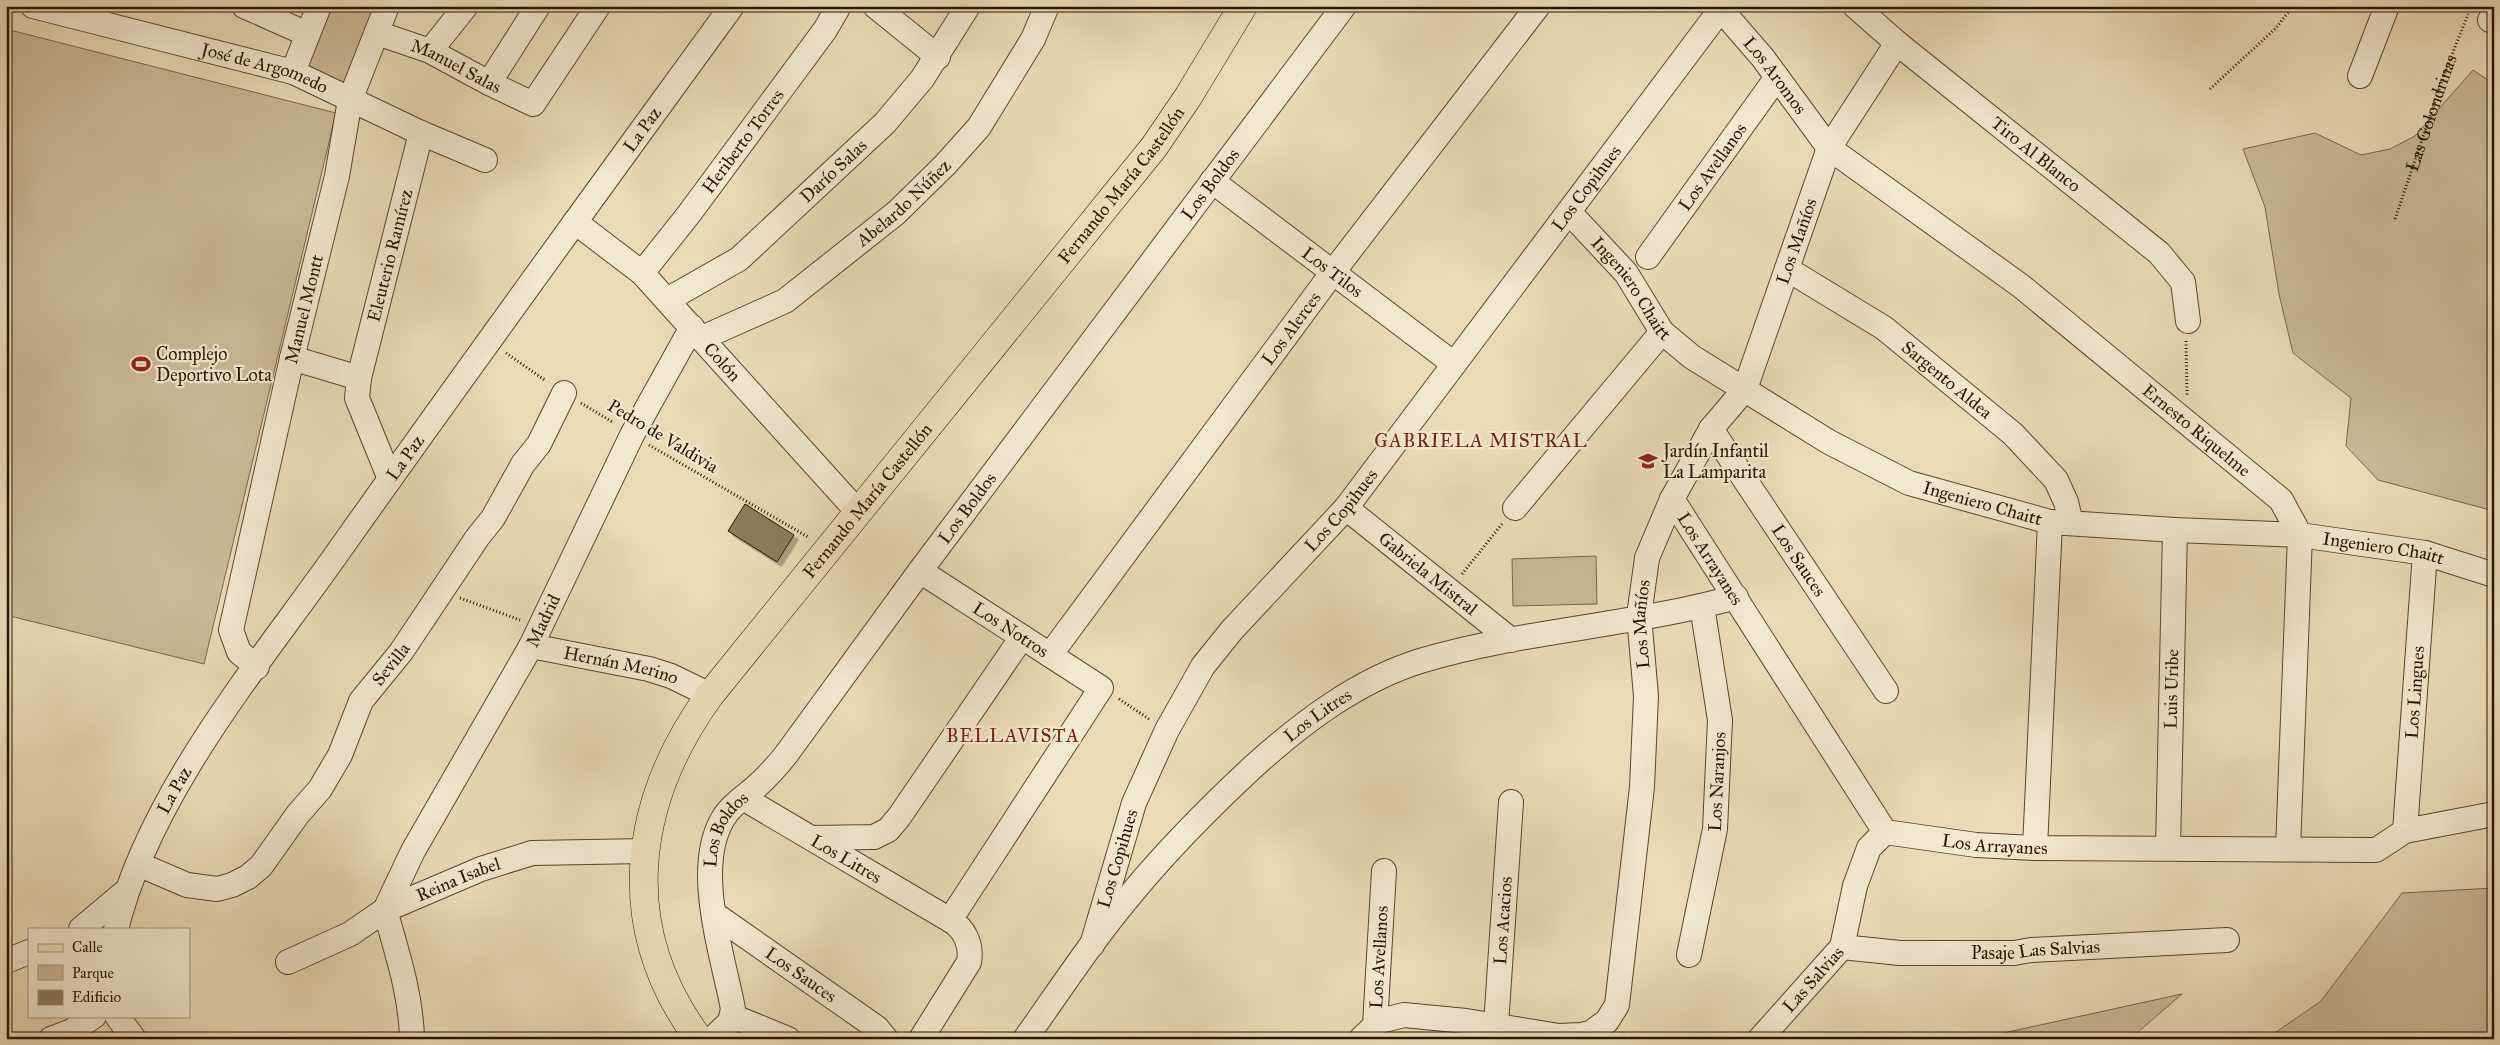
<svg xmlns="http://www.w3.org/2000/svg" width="2500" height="1045" font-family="'IM FELL Great Primer',serif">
	<defs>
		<filter id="shadow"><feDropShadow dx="4.5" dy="4.5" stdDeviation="0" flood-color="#0004"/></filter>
	</defs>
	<rect width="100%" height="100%" fill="#eadbb6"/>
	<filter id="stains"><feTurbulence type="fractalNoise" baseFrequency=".004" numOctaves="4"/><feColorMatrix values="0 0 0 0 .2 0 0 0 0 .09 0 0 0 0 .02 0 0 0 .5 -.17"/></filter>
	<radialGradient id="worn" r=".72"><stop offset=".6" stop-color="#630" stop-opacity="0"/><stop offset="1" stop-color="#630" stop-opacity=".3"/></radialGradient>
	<path fill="#cab997" stroke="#7a664c" d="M332,6H365L377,12L340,90L301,71Z
		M6,29L336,113L204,664L6,615Z
		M2473,70L2494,84V511L2378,480L2346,446L2351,398L2293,353L2279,294L2265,207L2243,149L2315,133L2361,155L2390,149L2415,136Z
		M1596,556L1597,604L1513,606L1512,559Z
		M2494,888V1039H2266L2321,1001L2402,893Z
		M2182,994L2130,1039H1976Z"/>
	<path fill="#8e7b5f" stroke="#2b1300" filter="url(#shadow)" d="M745,504L794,535L777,562L728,531Z"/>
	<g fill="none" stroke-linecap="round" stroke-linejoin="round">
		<g stroke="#5b452e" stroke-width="26">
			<g id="minor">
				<path id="s2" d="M33,6L293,72L421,133L485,160"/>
				<path d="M244,6L307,34"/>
				<path d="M875,6L938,57"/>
				<path id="s3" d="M1718,6L1763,58L1829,148L2021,286L2281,500L2300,535L2288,849"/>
				<path id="s4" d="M1855,6L1897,43L2159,253L2183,282L2188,321"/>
				<path d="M2490,20L2494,12"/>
				<path id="s5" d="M377,33L430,51L489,83L533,104L598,6"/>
				<path d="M430,51L466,6"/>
				<path d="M293,72L319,6"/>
				<path d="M2360,76L2387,6"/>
				<path d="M489,83L538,6"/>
				<path id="s6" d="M1212,181L1454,364"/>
				<path id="s7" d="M1569,212L1626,273L1662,332L1692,357L1829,442L1909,483L2050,522L2175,530L2300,535L2425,553L2494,575"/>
				<path id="s8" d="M575,222L642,273L858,512"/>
				<path id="s9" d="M1648,257L1777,77"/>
				<path id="s10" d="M1787,269L1884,328L2013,434L2056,480L2066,502L2071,523"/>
				<path id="s11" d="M642,273L689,214L825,30L839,6"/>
				<path id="s12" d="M667,300L739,259L885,123L922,79L968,6"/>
				<path id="s13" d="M702,338L785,301L896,213L945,165L979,127L1033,39L1047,6"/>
				<path d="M292,358L359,378"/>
				<path id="s14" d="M1711,429L1886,691"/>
				<path id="s15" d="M390,479L357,398L359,378L421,133"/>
				<path id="s16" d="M1672,499L1885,832L1976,845L2035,848L2376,850L2405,831L2494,814"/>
				<path id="s17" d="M1346,508L1511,640"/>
				<path d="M1515,508L1662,332"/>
				<path id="s18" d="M920,571L1101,688L950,920"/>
				<path id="s19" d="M531,646L649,669L671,676L710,695"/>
				<path id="s20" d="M1050,655L1333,272L1538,6"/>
				<path id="s21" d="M257,667L239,652L231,630L292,358L337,176L350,100L387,6"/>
				<path id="s22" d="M743,798L950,920C965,929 972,945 969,962L921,1039"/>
				<path id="s23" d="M2405,831L2425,553"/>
				<path d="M812,838L874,837L888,830L899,817L1022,637"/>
				<path d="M2035,848L2050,522"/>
				<path id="s24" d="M2168,848L2175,530"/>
				<path id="s25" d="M138,864L187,885L217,889L232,885L248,877L261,866L298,814L320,789L340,755L361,701L401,652L477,538L493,518L523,464L539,444L564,393"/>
				<path id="s26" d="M385,910L413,851L531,646L632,435L692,327"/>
				<path d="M385,910C397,953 411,994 412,1039"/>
				<path id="s27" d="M714,914L877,1028L886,1039"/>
				<path d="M81,929L125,892"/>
				<path id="s28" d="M116,929C150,793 256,668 336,555C466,371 599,189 732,6"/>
				<path id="s29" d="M1092,945L1134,803L1167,730L1203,666L1232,630L1346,508L1721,9"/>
				<path id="s30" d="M1842,947L1900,953H2014L2031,950L2227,940"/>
				<path id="s31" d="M1689,955L1715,829L1720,720L1702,606"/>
				<path d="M6,961L29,952"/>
				<path id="s32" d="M288,962L350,934L385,910L481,869L532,853L645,851"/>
				<path d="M117,1016L134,1039"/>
				<path d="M732,1016L788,1039"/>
				<path id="s33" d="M1375,1025L1384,871"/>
				<path d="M51,1039L72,1031L94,1016"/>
				<path id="s34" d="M712,1039L730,1022L733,1009C723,955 691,863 726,814C734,803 747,795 757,786C769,775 779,764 788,752L920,571L1344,6"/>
				<path id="s35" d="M1025,1039C1060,990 1093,939 1132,893C1169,848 1211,806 1254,766C1303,722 1357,681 1420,661C1523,630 1633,626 1736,597"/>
				<path id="s36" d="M1361,1039L1380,1021L1404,1015L1466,1021L1559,1036L1582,1035L1592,1032L1607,1021L1617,1005L1642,787L1646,696L1639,616L1647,558L1672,499L1711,429L1745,389L1829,148L1897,43"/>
				<path id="s37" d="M1493,1039L1496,1025L1511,802"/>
				<path id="s38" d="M1760,1039L1842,947L1855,886L1869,848L1885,832"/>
			</g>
		</g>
		<g stroke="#2b1300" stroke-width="29">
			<g id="major">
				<path id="s39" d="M699,1039C616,928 632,803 710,695L1154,147L1188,97L1243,6"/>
			</g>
		</g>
		<g stroke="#2b1300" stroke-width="3" stroke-dasharray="1 2.5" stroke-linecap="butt">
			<path d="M2210,89L2276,28L2293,6"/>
			<path id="s1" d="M2395,219L2444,75L2468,14"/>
			<path d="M2186,341L2187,395"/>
			<path d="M506,353L546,381"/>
			<path d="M581,403L614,423"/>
			<path d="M649,445L808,537"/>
			<path d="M1462,574L1502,524"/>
			<path d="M460,598L520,620"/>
			<path d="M1119,699L1149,719"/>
			<path d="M1623,1033L1630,1039"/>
		</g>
		<use href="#minor" stroke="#f1e8d0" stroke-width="24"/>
		<use href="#major" stroke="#eadbb6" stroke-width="28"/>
	</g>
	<defs>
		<g id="stadium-bare" transform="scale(1.5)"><path d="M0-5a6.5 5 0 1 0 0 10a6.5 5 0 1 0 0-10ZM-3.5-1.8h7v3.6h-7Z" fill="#8f2418" stroke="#f1e8d0" stroke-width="2.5" paint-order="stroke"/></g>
		<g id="school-bare" transform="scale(1.5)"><path d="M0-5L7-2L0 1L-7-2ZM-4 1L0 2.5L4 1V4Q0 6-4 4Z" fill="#8f2418" stroke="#f1e8d0" stroke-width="2.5" paint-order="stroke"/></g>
	</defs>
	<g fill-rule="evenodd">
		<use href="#stadium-bare" x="141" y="364"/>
		<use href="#school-bare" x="1648" y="461"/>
	</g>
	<g text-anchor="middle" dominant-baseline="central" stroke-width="4.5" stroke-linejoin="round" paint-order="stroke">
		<g font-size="18" fill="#2b1300" stroke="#f1e8d0">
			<text stroke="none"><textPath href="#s5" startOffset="86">Manuel Salas</textPath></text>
			<text stroke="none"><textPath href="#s2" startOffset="240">José de Argomedo</textPath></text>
			<text stroke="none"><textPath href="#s3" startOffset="90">Los Aromos</textPath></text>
			<text stroke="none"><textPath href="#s1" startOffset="112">Las Golondrinas</textPath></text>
			<text stroke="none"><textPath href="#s28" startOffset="961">La Paz</textPath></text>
			<text stroke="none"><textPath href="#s11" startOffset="166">Heriberto Torres</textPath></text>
			<text stroke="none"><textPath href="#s4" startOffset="234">Tiro Al Blanco</textPath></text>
			<text stroke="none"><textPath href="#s9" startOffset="111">Los Avellanos</textPath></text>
			<text stroke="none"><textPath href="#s12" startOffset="212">Darío Salas</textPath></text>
			<text stroke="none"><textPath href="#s34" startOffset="1034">Los Boldos</textPath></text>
			<text stroke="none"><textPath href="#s39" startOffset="1026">Fernando María Castellón</textPath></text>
			<text stroke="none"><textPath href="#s29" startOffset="915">Los Copihues</textPath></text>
			<text stroke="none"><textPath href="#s13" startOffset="245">Abelardo Núñez</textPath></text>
			<text stroke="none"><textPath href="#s36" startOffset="1081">Los Mañíos</textPath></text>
			<text stroke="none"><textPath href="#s15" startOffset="234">Eleuterio Ramírez</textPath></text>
			<text stroke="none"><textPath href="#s6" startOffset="151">Los Tilos</textPath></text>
			<text stroke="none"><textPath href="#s7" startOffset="99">Ingeniero Chaitt</textPath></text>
			<text stroke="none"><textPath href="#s21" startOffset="376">Manuel Montt</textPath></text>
			<text stroke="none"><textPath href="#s20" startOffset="406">Los Alerces</textPath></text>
			<text stroke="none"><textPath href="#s8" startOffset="204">Colón</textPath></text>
			<text stroke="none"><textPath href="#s10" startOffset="195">Sargento Aldea</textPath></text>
			<text stroke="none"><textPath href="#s3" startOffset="644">Ernesto Riquelme</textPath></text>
			<text transform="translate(663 436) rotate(31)">Pedro de Valdivia</text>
			<text stroke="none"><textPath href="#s28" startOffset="556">La Paz</textPath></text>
			<text stroke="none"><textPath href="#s39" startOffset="621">Fernando María Castellón</textPath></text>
			<text stroke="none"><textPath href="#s7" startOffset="519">Ingeniero Chaitt</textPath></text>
			<text stroke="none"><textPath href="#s34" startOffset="629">Los Boldos</textPath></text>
			<text stroke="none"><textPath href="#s29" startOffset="510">Los Copihues</textPath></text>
			<text stroke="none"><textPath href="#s7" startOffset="924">Ingeniero Chaitt</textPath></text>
			<text stroke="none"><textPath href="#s16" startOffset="71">Los Arrayanes</textPath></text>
			<text stroke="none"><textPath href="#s14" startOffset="158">Los Sauces</textPath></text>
			<text stroke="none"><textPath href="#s17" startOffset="105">Gabriela Mistral</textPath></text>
			<text stroke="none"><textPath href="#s26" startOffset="330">Madrid</textPath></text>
			<text stroke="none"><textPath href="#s36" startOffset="661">Los Mañíos</textPath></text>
			<text stroke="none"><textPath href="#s18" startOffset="108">Los Notros</textPath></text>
			<text stroke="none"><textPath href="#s25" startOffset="376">Sevilla</textPath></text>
			<text stroke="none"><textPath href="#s19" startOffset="92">Hernán Merino</textPath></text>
			<text stroke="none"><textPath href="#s24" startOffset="159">Luis Uribe</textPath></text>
			<text stroke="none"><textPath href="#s23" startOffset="139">Los Lingues</textPath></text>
			<text stroke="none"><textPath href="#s35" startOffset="439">Los Litres</textPath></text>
			<text stroke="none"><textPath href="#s31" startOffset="176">Los Naranjos</textPath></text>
			<text stroke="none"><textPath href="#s28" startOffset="151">La Paz</textPath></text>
			<text stroke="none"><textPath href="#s34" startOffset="224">Los Boldos</textPath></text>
			<text stroke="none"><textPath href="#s16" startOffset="506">Los Arrayanes</textPath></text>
			<text stroke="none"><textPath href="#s22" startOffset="120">Los Litres</textPath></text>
			<text stroke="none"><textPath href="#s29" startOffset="90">Los Copihues</textPath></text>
			<text stroke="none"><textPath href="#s32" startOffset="190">Reina Isabel</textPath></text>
			<text stroke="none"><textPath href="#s37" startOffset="119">Los Acacios</textPath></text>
			<text stroke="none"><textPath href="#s30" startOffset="194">Pasaje Las Salvias</textPath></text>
			<text stroke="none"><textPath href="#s33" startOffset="68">Los Avellanos</textPath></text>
			<text stroke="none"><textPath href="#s27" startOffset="106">Los Sauces</textPath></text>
			<text stroke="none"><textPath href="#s38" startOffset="80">Las Salvias</textPath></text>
		</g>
		<g font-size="18" fill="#2b1300" stroke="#f1e8d0" text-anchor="start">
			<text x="156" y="354">Complejo<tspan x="156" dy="21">Deportivo Lota</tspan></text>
			<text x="1663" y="451">Jardín Infantil<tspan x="1663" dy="21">La Lamparita</tspan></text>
		</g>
		<g font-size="19" letter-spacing="1" fill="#7a1f14" stroke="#f1e8d0">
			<text x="1481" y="440">GABRIELA MISTRAL</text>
			<text x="1013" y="735">BELLAVISTA</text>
		</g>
	</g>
	<rect width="2500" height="1045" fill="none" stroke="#eadbb6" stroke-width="25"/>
	<rect x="8" y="8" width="2485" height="1030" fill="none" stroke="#2b1300" stroke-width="2.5"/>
	<rect x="12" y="12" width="2475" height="1020" fill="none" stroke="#2b1300"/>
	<rect x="28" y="928" width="162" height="90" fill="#f1e8d0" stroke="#a2937d"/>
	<rect x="38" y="944" width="25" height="8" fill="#eadbb6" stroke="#a2937d"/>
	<text x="72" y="952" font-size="15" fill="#2b1300">Calle</text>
	<rect x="38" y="965" width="25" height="15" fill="#cab997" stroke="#a2937d"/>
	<text x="72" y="978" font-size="15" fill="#2b1300">Parque</text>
	<rect x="38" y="990" width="25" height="15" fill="#8e7b5f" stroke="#a2937d"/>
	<text x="72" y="1002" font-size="15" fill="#2b1300">Edificio</text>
	<rect width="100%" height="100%" filter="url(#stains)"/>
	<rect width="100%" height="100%" fill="url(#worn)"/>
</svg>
